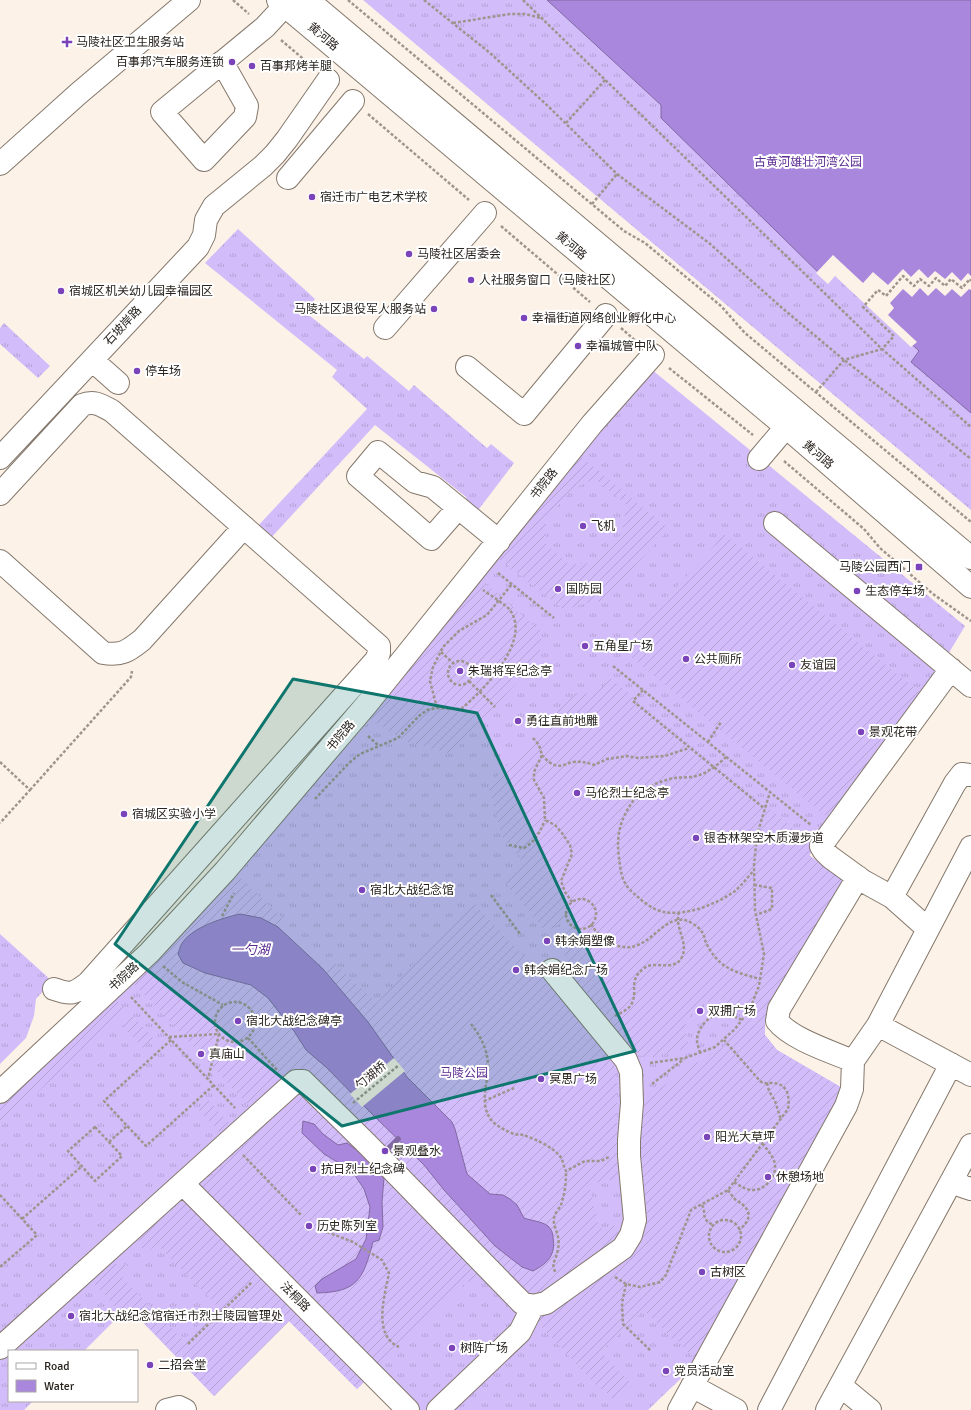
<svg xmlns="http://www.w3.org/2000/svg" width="971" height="1410" font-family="Signika,'Noto Sans SC',sans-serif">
	<defs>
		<pattern id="grass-tufts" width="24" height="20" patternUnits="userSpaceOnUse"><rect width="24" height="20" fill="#d3bcfa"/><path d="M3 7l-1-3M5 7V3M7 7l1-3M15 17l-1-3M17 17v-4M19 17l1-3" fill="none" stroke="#b5a1d6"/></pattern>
		<pattern id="garden-furrows" width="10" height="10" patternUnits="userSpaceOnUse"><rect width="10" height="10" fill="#d3bcfa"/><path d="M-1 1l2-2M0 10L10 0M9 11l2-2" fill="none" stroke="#b5a1d6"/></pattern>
	</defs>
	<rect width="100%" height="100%" fill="#fdf2e7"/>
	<path fill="url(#grass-tufts)" d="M363,0H971V510Z
		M238,229L315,299L305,312L364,359L367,356L409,391L414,385L487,448L491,444L514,463L476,513L468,506L466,497L375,425L269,540L256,528L367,409L332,377L337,370L205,263Z
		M4,323L50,366L38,378L0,344V328Z
		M651,369L965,626L929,686L809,855L847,883L769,1008L765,1022V1035L777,1050L844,1089L698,1362L648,1410H392L365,1381L357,1389L289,1321L214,1396L128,1307L84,1351H9V1401H33L24,1410H0V1103L131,980L235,874L364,726L608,416Z
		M0,934L52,981L36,999L34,1016L26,1038L0,1064Z"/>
	<path fill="url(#garden-furrows)" fill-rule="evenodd" d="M578,454L669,529L602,601L586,603L564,610L497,557ZM594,479L626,504L622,533L596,562L570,565L546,544V519L572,489Z
		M724,534L923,695L833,822L632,658C636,649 635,641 633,632L703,559Z
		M480,579L542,632L539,658L452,754L404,741L370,719Z
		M610,678L815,846L809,856L847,883L769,1008L765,1022V1035L777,1050L844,1089L698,1362L678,1341L676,1343L644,1310L601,1352L633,1385L615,1402L607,1393L596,1385L536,1321L542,1313L624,1254L638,1175L639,1111L646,1100L681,1072L722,1048L748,1018L740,1012L728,1010L726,999C699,1001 691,1009 682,1034L687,1035L689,1048L653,1057L634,1055L559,964L567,957L557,944L573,926L567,919L546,932L504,882L519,866L521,858L503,839L488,786L575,693C596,694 596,695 610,678Z
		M235,874L285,920L278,927L323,969L331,960L377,1003L472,901L543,977L611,1058L616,1068L617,1081V1121L621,1178L589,1184L599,1229L621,1224L617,1235L606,1250L535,1297L515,1314L482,1279L467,1282L376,1369L202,1196L201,1187L208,1179L266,1124L131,980Z
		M113,997L126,1010L0,1127V1103Z
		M131,1014L153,1038L143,1048L120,1023Z
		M208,1100L229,1123L219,1132L198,1109Z
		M183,1200L188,1201L365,1381L357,1389L289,1321L214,1396L129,1307L122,1314L93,1282C105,1271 114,1256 131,1268L122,1277L183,1340L218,1307L157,1244L146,1253C142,1249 138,1245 140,1238Z"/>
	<path fill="#a987dc" stroke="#8269a3" d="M547,0H971V413L911,362L919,351L835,273L828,282L661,118V105Z
		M240,914L261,918L278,927L323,969L368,1022L407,1077L452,1122L455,1129L467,1174L490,1194L503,1195L510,1199L517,1205L524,1218C532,1221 541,1221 548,1226C551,1229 553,1233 553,1237C556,1255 548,1263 533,1271L522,1267L495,1246L444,1190L424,1165L370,1112L327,1068L306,1050L294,1031L268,998L251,985L205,973L183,963L178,954C179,951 180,947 181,945C190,928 222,918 240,914Z
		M303,1121L314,1124L323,1134L338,1145L347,1143L362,1154L384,1178L382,1202L383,1227L379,1240L373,1242C363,1279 358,1292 317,1293L315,1286L322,1279L356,1259L366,1239L370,1207L364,1189L352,1171L324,1154L302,1133Z"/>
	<path fill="#fdf2e7" d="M833,255L863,283L873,272L888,285L903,269L911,277L919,269L928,278L935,271L945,279L952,272L961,281L968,273L971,276V290L969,289L961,297L952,289L945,296L936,288L928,296L920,288L912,297L903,289L890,303L894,308L888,315L917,342L911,347L835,276L828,284L816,273Z
		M394,1058L405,1071L362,1107L350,1094Z"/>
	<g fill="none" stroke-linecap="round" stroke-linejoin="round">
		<path stroke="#8269a3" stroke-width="5.5" d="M383,1154L398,1139"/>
		<g stroke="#84786c" stroke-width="24">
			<path id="minor" d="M222,62L247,106L245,117L204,160L162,112L265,27L290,0
				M0,164L78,94L189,0
				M288,178L353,101
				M385,328L485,213
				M92,360L118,383
				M467,367L524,414L606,315
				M0,458L198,247L204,235L206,220L214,206L263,166L275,154L287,139L328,80
				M759,459L798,413
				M0,494L82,405C94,400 101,405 112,411L379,646V653L376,660L88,983C74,994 71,995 54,989
				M458,508L431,539L358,476L378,452L415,482L433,487L499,541
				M775,523L971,686
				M0,561L103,653C122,656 128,651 142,640L244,527
				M892,897L955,783L962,774L971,775
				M928,929L892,897L863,881L830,857L824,851L821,846L951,669
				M878,1025L971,1075
				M853,1061C832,1052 791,1039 777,1021L779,1009L858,877
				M0,1092L149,953L225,871L367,704L592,424L653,355
				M953,1179L962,1186L971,1189
				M183,1184L408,1410
				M0,1348L296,1081H303L368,1145L522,1303L533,1306L546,1303L623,1248L631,1235L635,1220L629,1156V1140L632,1103L631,1072L626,1060L552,970
				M692,1386L736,1410
				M841,1386L870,1410
				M167,1410L179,1407L185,1410
				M438,1410L520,1332L533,1306
				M679,1410L846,1106L852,1089L853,1061L878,1025L971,847
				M769,1410L951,1064
				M827,1410L971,1145"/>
		</g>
		<g stroke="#84786c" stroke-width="24">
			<path id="major" d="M278,0L786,427L971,587
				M308,0L971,558"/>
		</g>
		<path stroke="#9e958d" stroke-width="2.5" stroke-dasharray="3 2" stroke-linecap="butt" d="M233,0L249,14
			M348,0L624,231L645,243L721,306L745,333L971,522
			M424,0L490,53L549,107L617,174L709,243L781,307L844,360L925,422L971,459
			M523,0L882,349L971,427
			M453,23L510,14H525L541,18
			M281,40L314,68
			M368,114L469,200
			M566,123L605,80
			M592,204L617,174
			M501,226L590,302
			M621,328L637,342
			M669,368L753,435
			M816,392L844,360L882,349L894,336L863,307L878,290L886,296L903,276L914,286L920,279L929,286L936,278L945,286L951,279L962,288L970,279L971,281
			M784,461L864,529L880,548L933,594L971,621
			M498,573L554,618
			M441,652L453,663
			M448 673a12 12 0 1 1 24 0a12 12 0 1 1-24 0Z
			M613,666L811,825
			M469,681L495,707
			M643,690L633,701L765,809
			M437,708L430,681L433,667L443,647L459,631L487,615L512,584
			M368,736L379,746
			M533,738L539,745L542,755L534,772V780L544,798L545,820L555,825L562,833L570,845L572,854L561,881L565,892L572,902
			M708,742L721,722
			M542,755C547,761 554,768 563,765C566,765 569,763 572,762C580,761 586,762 594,765L607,759L627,756L638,758L665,756L689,748
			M726,757C719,764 706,774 696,776C689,778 682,777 675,778C659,781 643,788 633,801C620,820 616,835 619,858C620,865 621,875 624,881C627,888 633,893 638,897C644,903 656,911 664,912C687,916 717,904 735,891C742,885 748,877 754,870
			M0,762L30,790L0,823
			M30,790L131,677L132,671
			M315,799L349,763L360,754L398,738L419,716L427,710L437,708L461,709C483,691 532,641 510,610C506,605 490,595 483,590
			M509,845L524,848C537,840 539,833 545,820
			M754,885L772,888V909L756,915
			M491,895L520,934
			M566 914a15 15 0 1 1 30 0a15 15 0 1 1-30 0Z
			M222,916L234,893
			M591,924C597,934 603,940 613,944C647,959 659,916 684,920C690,921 699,927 702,932C704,934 704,937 705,940C708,948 714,957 721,963C732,972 746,975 760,979
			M163,966L182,982L223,1005
			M131,997L235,1108
			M215 1022a20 20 0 1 1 40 0a20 20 0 1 1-40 0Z
			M615,1016C620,1013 630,1009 632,1003C638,991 628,981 643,969C654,959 674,973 682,957C689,942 674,928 679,912
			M471,1024C480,1035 488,1050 488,1066C488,1084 478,1106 493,1122C497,1126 508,1132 514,1134C517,1135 520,1134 523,1135C536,1139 555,1148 562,1159C563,1163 564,1167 566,1171L585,1161H601L609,1157
			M169,1037L219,1034L208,1079
			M248,1038L277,1070
			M171,1040L104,1101L146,1146L214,1085
			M700,1053C699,1049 697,1044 697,1040C697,1029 709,1014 721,1014C728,1014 736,1017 742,1020
			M650,1063L685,1058L715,1047L735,1029L750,1009L759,986L764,954L755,910L754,865L757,835L770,792
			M767,1083L769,1091L775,1101L781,1120
			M652,1084L684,1059
			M484,1101L514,1088
			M353,1103L399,1065
			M95,1127L122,1156L95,1181L68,1151Z
			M109,1142L127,1126
			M243,1155L301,1215
			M734,1182C740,1186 745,1189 751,1190C764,1191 776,1178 775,1166C775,1158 768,1151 763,1144
			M728,1190C730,1193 732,1196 734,1198C736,1201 740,1202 742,1204C753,1213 749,1222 739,1230
			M0,1195L37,1235L0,1267
			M702,1205C707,1215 700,1218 713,1225
			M22,1219L82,1166
			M709 1236a16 16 0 1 1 32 0a16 16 0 1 1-32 0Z
			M327,1232L353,1242L382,1260L389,1273C385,1295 372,1335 399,1347
			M555,1272L553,1264C557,1256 560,1246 558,1237C557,1231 553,1225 554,1219C554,1214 559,1209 561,1205C565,1192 566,1184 566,1171
			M615,1277L626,1284L640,1287L660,1282L666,1275L691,1210L728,1190L788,1109C790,1097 788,1083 772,1083C767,1083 764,1084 760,1081L724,1040
			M626,1284L622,1303L623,1324L651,1351
			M188,1344L252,1282"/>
		<use href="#minor" stroke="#fff" stroke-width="22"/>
		<use href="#major" stroke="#fff" stroke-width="22"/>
	</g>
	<path fill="#0f766e" fill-opacity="0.2" stroke="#0f766e" stroke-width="3" stroke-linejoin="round" d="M293,679L477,713L635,1051L342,1126L115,944Z"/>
	<g fill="#7a43ba" stroke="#fff" stroke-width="1.5">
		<path d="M65 36h4v4h4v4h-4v4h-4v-4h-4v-4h4z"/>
		<circle cx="232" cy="62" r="4"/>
		<circle cx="252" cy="66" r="4"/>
		<circle cx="312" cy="197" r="4"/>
		<circle cx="409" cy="254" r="4"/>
		<circle cx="471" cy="280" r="4"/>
		<circle cx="61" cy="291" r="4"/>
		<circle cx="434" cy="309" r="4"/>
		<circle cx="524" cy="318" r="4"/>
		<circle cx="578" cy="346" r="4"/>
		<circle cx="137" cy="371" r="4"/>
		<circle cx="583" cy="526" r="4"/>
		<rect x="915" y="563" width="8" height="8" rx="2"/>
		<circle cx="558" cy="589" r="4"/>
		<circle cx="857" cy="591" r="4"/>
		<circle cx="585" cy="646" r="4"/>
		<circle cx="686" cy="659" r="4"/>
		<circle cx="792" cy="665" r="4"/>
		<circle cx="460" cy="671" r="4"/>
		<circle cx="518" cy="721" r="4"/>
		<circle cx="861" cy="732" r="4"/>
		<circle cx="577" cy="793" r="4"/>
		<circle cx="124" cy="814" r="4"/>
		<circle cx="696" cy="838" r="4"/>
		<circle cx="362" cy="890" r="4"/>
		<circle cx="547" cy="941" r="4"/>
		<circle cx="516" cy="970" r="4"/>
		<circle cx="700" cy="1011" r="4"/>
		<circle cx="238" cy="1021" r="4"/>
		<circle cx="201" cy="1054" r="4"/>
		<circle cx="541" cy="1079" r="4"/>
		<circle cx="707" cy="1137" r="4"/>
		<circle cx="385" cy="1151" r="4"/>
		<circle cx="313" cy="1169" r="4"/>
		<circle cx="768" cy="1177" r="4"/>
		<circle cx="309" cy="1226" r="4"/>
		<circle cx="702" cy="1272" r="4"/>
		<circle cx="71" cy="1316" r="4"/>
		<circle cx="452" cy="1348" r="4"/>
		<circle cx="150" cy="1365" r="4"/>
		<circle cx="666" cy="1371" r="4"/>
	</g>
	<g text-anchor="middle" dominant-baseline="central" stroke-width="4" stroke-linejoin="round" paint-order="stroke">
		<g font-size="12" fill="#28231e" stroke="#fff">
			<text transform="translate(323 37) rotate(40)">黄河路</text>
			<text transform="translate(571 246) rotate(40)">黄河路</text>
			<text transform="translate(123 326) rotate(-47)">石坡岸路</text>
			<text transform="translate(818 455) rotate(41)">黄河路</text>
			<text transform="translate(544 484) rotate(-52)">书院路</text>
			<text transform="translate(341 736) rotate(-50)">书院路</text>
			<text transform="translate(124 977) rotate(-43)">书院路</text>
			<text transform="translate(371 1076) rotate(-40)">勺湖桥</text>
			<text transform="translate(295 1297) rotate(45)">法桐路</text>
		</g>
		<g font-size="12" fill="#28231e" stroke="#fff" text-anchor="start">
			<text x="76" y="42">马陵社区卫生服务站</text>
			<text x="224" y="62" text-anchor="end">百事邦汽车服务连锁</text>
			<text x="260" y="66">百事邦烤羊腿</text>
			<text x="320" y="197">宿迁市广电艺术学校</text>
			<text x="417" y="254">马陵社区居委会</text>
			<text x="479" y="280">人社服务窗口（马陵社区）</text>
			<text x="69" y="291">宿城区机关幼儿园幸福园区</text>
			<text x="426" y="309" text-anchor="end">马陵社区退役军人服务站</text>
			<text x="532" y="318">幸福街道网络创业孵化中心</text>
			<text x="586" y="346">幸福城管中队</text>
			<text x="145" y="371">停车场</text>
			<text x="591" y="526">飞机</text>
			<text x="911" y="567" text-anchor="end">马陵公园西门</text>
			<text x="566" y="589">国防园</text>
			<text x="865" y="591">生态停车场</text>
			<text x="593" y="646">五角星广场</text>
			<text x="694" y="659">公共厕所</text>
			<text x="800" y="665">友谊园</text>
			<text x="468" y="671">朱瑞将军纪念亭</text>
			<text x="526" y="721">勇往直前地雕</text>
			<text x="869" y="732">景观花带</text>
			<text x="585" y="793">马伦烈士纪念亭</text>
			<text x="132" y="814">宿城区实验小学</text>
			<text x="704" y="838">银杏林架空木质漫步道</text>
			<text x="370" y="890">宿北大战纪念馆</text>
			<text x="555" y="941">韩余娟塑像</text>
			<text x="524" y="970">韩余娟纪念广场</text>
			<text x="708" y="1011">双拥广场</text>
			<text x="246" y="1021">宿北大战纪念碑亭</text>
			<text x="209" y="1054">真庙山</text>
			<text x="549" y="1079">冥思广场</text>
			<text x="715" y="1137">阳光大草坪</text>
			<text x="393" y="1151">景观叠水</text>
			<text x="321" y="1169">抗日烈士纪念碑</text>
			<text x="776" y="1177">休憩场地</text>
			<text x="317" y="1226">历史陈列室</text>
			<text x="710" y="1272">古树区</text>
			<text x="79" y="1316">宿北大战纪念馆宿迁市烈士陵园管理处</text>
			<text x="460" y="1348">树阵广场</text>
			<text x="158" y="1365">二招会堂</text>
			<text x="674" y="1371">党员活动室</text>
		</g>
		<g font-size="12" fill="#5d2e92" stroke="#fff">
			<text x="808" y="162">古黄河雄壮河湾公园</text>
			<text x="464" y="1073">马陵公园</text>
		</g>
		<g font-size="13" font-style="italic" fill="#5a2a8e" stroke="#fff">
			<text x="250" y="950">一勺湖</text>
		</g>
	</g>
	<rect x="8" y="1350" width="130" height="52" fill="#ffffff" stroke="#a9a7a5"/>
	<rect x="16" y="1363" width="20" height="6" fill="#ffffff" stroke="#a9a7a5"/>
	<text x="44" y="1370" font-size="12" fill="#28231e">Road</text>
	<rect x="16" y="1380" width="20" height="12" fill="#a987dc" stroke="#a9a7a5"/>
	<text x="44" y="1390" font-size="12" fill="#28231e">Water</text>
</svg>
